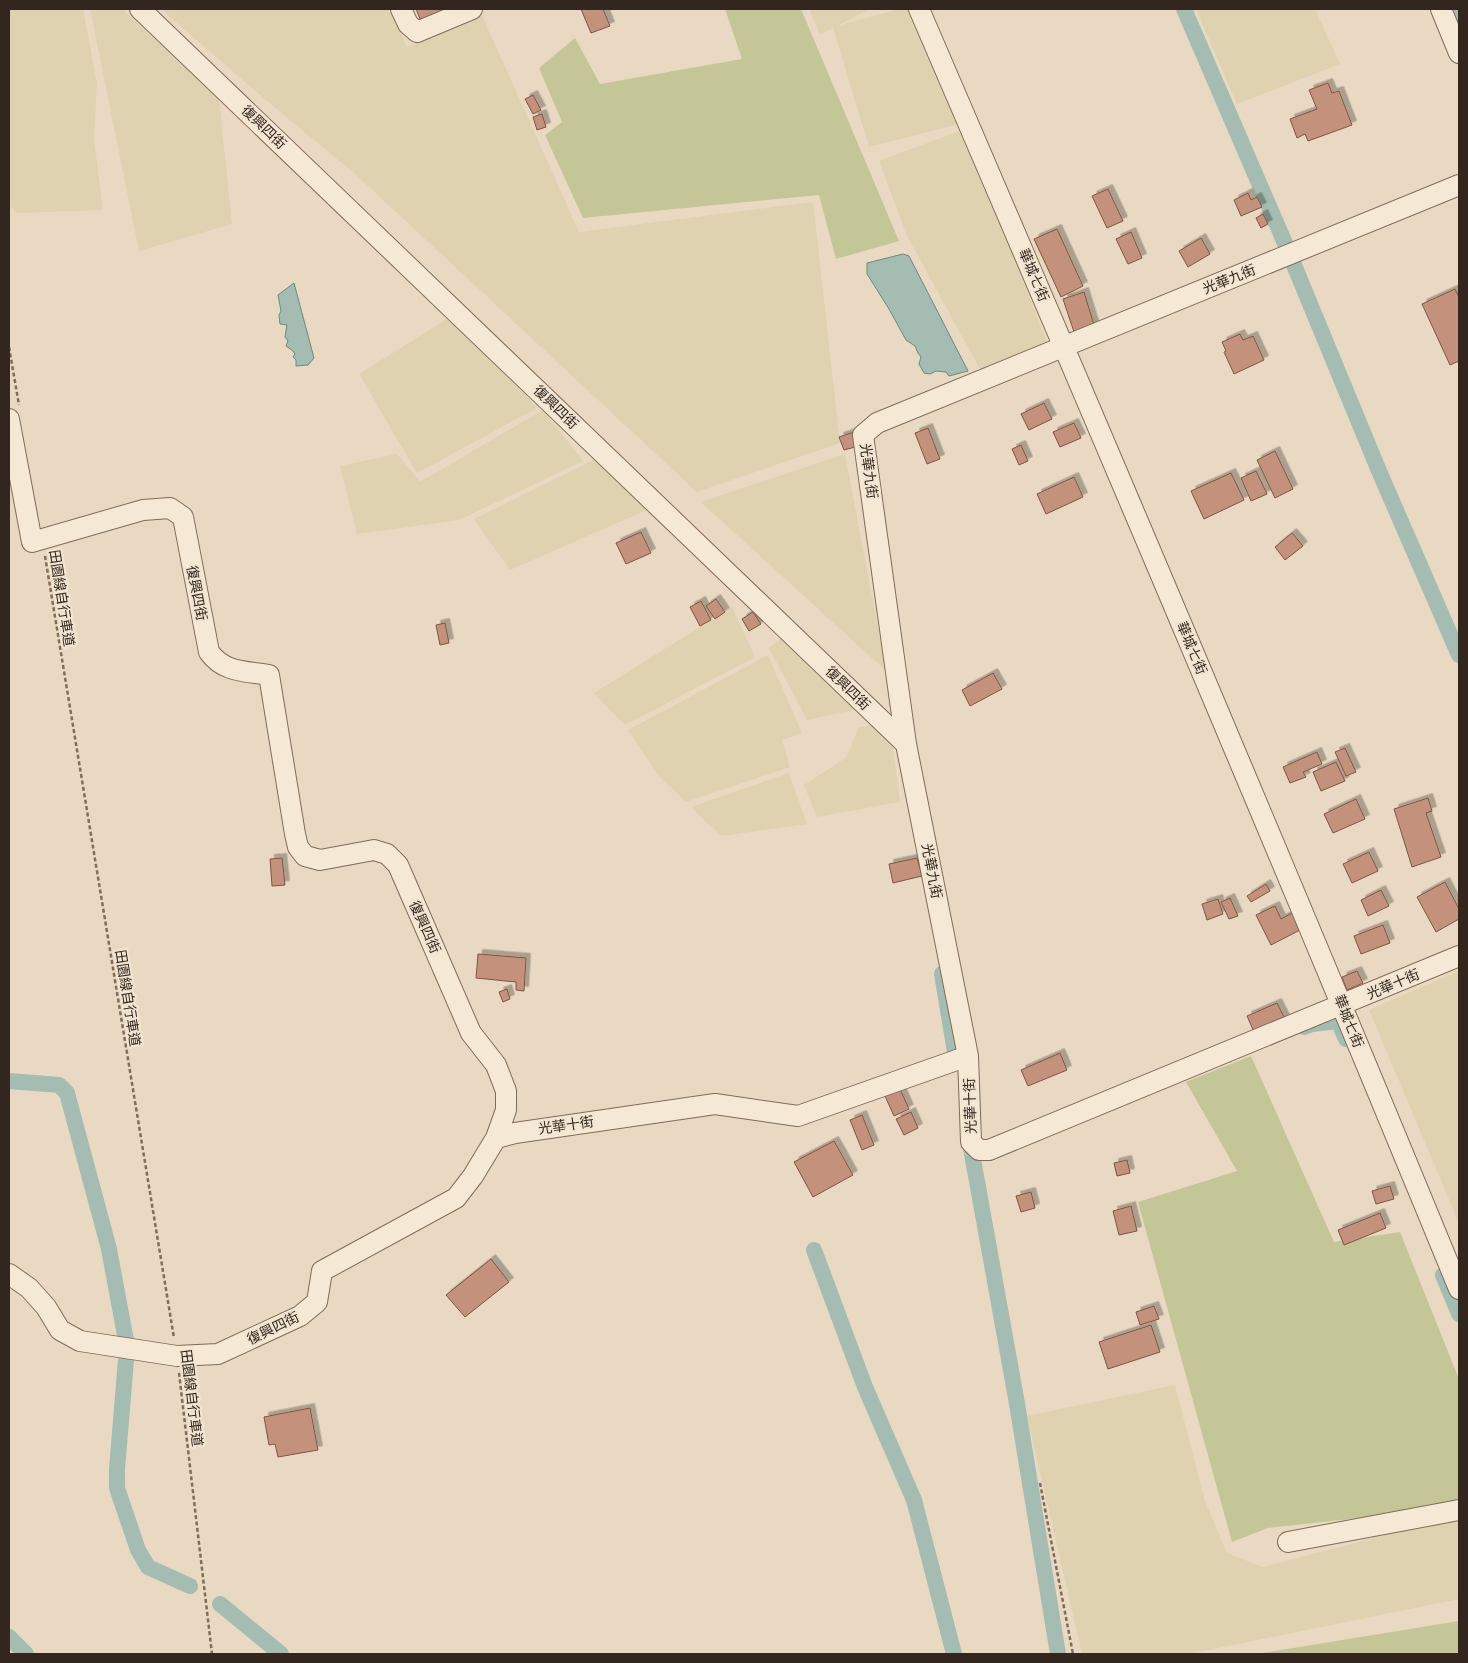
<svg xmlns="http://www.w3.org/2000/svg" width="1468" height="1663" font-family="Lora,'Noto Sans TC',serif">
	<defs>
		<filter id="shadow"><feDropShadow dx="4.5" dy="-4.5" stdDeviation="0" flood-color="#0004"/></filter>
	</defs>
	<rect width="100%" height="100%" fill="#e9d9c2"/>
	<path fill="#ded2b0" d="M9,9H83L97,84L94,139L103,210L16,213L9,205Z
		M90,9H122L219,99L232,224L139,251Z
		M161,9H390L407,47L481,13L579,232L813,202L840,443L697,492L354,173L274,107Z
		M809,9H870L837,26L899,9H912L962,123L869,147L833,28L820,34Z
		M1196,9H1315L1340,64L1237,104Z
		M965,129L1047,343L1010,357L992,367L980,369L907,236L879,161Z
		M455,314L537,408L417,473L359,374Z
		M543,410L583,461L459,520L357,534L340,466L397,454L420,482Z
		M845,454L886,671L701,502Z
		M599,457L649,509L510,570L474,519Z
		M732,607L755,657L625,725L594,693Z
		M792,630L863,708L807,720L769,648Z
		M768,655L802,733L782,740L790,767L686,802L660,777L628,730Z
		M889,721L900,802L817,817L804,785L847,757L858,728Z
		M789,773L807,824L721,836L691,807Z
		M1459,971V1223L1369,1010Z
		M1175,1385L1205,1501L1227,1553L1263,1567L1459,1516V1599L1189,1654H1082L1027,1416Z"/>
	<path fill="#c5c697" d="M725,9H801L899,241L836,259L819,195L583,218L545,135L562,122L539,68L575,38L600,84L742,59Z
		M1251,1056L1334,1242L1400,1232L1459,1379V1507L1268,1528L1232,1542L1138,1202L1237,1171L1186,1082Z
		M1459,1621V1654H1256Z"/>
	<path fill="#a4bcb2" stroke="#6c897f" d="M903,254L909,256L968,371L949,376L946,372L936,371L930,374L924,373L919,364L921,357L918,353L915,346L906,340L889,309L867,274V263Z
		M294,283L314,358L308,365L296,366V360L293,357L295,354L293,351L286,346L288,341L285,337L287,325L280,324L279,315L281,311L278,295Z"/>
	<g fill="none" stroke-linecap="round" stroke-linejoin="round">
		<path stroke="#a4bcb2" stroke-width="16" d="M1184,9L1287,248
			M1452,9L1459,25
			M1294,265L1379,471L1459,655
			M942,974L956,1058
			M1304,1027L1312,1024L1338,1021L1346,1039
			M9,1081L59,1085L67,1093L109,1249L127,1346
			M969,1137L1016,1398L1058,1654
			M814,1250L865,1387L914,1500L954,1654
			M1443,1275L1459,1314
			M126,1360L117,1469V1488L138,1550L148,1567L190,1586
			M220,1604L281,1654
			M9,1637L26,1654"/>
	</g>
	<path fill="#c4927b" stroke="#7e5443" filter="url(#shadow)" d="M416,9H457L421,21Z
		M581,9H603L610,26L591,33Z
		M1328,83L1332,93L1339,91L1352,125L1308,141L1305,134L1297,138L1290,119L1317,109L1309,90Z
		M533,95L541,110L533,114L525,99Z
		M542,114L546,127L537,130L533,117Z
		M1108,189L1123,221L1107,228L1092,196Z
		M1248,193L1251,200L1257,197L1262,207L1241,216L1234,200Z
		M1263,214L1268,224L1261,228L1256,218Z
		M1057,229L1083,286L1061,297L1034,239Z
		M1131,232L1142,258L1128,264L1116,239Z
		M1201,238L1210,254L1188,267L1179,251Z
		M1455,289L1459,297V361L1450,365L1422,304Z
		M1084,292L1095,328L1075,335L1063,299Z
		M1240,334L1243,340L1253,336L1264,360L1234,374L1224,352L1226,351L1222,342Z
		M1044,403L1052,419L1029,430L1021,414Z
		M1074,423L1081,438L1060,447L1053,432Z
		M928,428L940,459L927,464L915,433Z
		M854,432L859,446L844,450L839,437Z
		M1021,445L1028,461L1019,465L1012,449Z
		M1275,451L1293,489L1275,498L1257,460Z
		M1256,471L1267,494L1251,501L1241,478Z
		M1231,473L1244,500L1204,519L1191,491Z
		M1074,477L1083,497L1046,514L1037,494Z
		M641,532L651,553L626,564L616,543Z
		M1292,533L1303,546L1285,560L1275,547Z
		M716,599L725,612L715,619L706,606Z
		M701,601L711,620L700,626L690,607Z
		M753,612L761,624L749,631L742,619Z
		M445,623L449,643L440,645L436,625Z
		M993,673L1002,689L970,706L962,690Z
		M1345,748L1356,772L1346,776L1335,752Z
		M1317,752L1322,764L1303,772L1306,777L1290,783L1283,767Z
		M1336,762L1345,781L1321,791L1313,772Z
		M1428,798L1432,811L1426,813L1441,857L1412,867L1394,809Z
		M1356,799L1365,819L1333,833L1324,814Z
		M1369,852L1378,871L1352,883L1343,864Z
		M282,858L285,885L272,886L270,859Z
		M917,858L922,876L893,883L889,864Z
		M1445,882L1459,909V919L1436,932L1417,897Z
		M1266,884L1270,891L1251,902L1247,896Z
		M1381,890L1389,906L1368,916L1361,900Z
		M1230,898L1238,916L1229,919L1221,902Z
		M1218,899L1223,914L1207,920L1202,904Z
		M1275,906L1281,919L1292,913L1300,930L1271,945L1256,915Z
		M1383,925L1390,943L1361,954L1354,936Z
		M478,954L526,958L524,991L516,990V982L476,978Z
		M1357,971L1363,983L1347,990L1342,977Z
		M507,989L510,999L503,1002L499,992Z
		M1277,1003L1285,1019L1254,1032L1247,1016Z
		M1060,1053L1067,1070L1028,1086L1021,1070Z
		M900,1089L909,1109L894,1116L885,1096Z
		M911,1112L918,1128L904,1135L896,1119Z
		M862,1115L874,1145L862,1150L850,1120Z
		M834,1141L853,1175L813,1197L794,1162Z
		M1127,1160L1130,1173L1117,1176L1114,1163Z
		M1390,1186L1394,1199L1376,1204L1372,1191Z
		M1031,1192L1035,1208L1021,1212L1016,1196Z
		M1131,1206L1137,1231L1119,1235L1113,1211Z
		M1380,1213L1386,1228L1344,1245L1338,1230Z
		M491,1259L509,1282L465,1317L446,1295Z
		M1154,1306L1159,1319L1140,1325L1136,1312Z
		M1151,1325L1160,1352L1108,1369L1099,1342Z
		M310,1408L318,1450L278,1457L275,1444L269,1445L264,1417Z"/>
	<g fill="none" stroke-linecap="round" stroke-linejoin="round">
		<g stroke="#816b5b" stroke-width="22">
			<path id="minor" d="M140,9L906,744
				M401,9L408,24L417,32L472,9
				M919,9C1102,434 1283,861 1459,1289
				M1441,9L1459,53
				M9,419L32,542L143,510L170,508L183,517L209,652C224,673 246,671 269,675L295,834L298,847L305,856L320,860L374,850L387,854L398,865L471,1033L496,1065L506,1091V1110L496,1138L473,1176L456,1198L322,1271L317,1302L300,1316L218,1354L177,1356L80,1341L60,1330L46,1307L29,1288L9,1274
				M968,1056L906,744L863,435L877,423L1459,185
				M496,1138L515,1133L715,1104L798,1116L968,1056L971,1142L979,1150H989L1459,956
				M1288,1542L1459,1510"/>
		</g>
		<path stroke="#816b5b" stroke-width="2.5" stroke-dasharray="4 2.5" stroke-linecap="butt" d="M9,347L19,405
			M45,556L174,1338
			M179,1373L212,1654
			M1040,1483L1073,1654"/>
		<use href="#minor" stroke="#f5e8d4" stroke-width="20"/>
	</g>
	<g text-anchor="middle" dominant-baseline="central" stroke-width="4.5" stroke-linejoin="round" paint-order="stroke">
		<g font-size="14" fill="#32261e" stroke="#f1e4d1">
			<text transform="translate(264 127) rotate(44)">復興四街</text>
			<text transform="translate(1034 275) rotate(67)">華城七街</text>
			<text transform="translate(1229 279) rotate(-22)">光華九街</text>
			<text transform="translate(556 407) rotate(44)">復興四街</text>
			<text transform="translate(869 471) rotate(82)">光華九街</text>
			<text transform="translate(197 593) rotate(79)">復興四街</text>
			<text transform="translate(62 598) rotate(81)">田園線自行車道</text>
			<text transform="translate(1192 648) rotate(67)">華城七街</text>
			<text transform="translate(848 688) rotate(44)">復興四街</text>
			<text transform="translate(932 871) rotate(79)">光華九街</text>
			<text transform="translate(425 927) rotate(66)">復興四街</text>
			<text transform="translate(1393 984) rotate(-23)">光華十街</text>
			<text transform="translate(128 998) rotate(81)">田園線自行車道</text>
			<text transform="translate(1349 1021) rotate(68)">華城七街</text>
			<text transform="translate(970 1106) rotate(-92)">光華十街</text>
			<text transform="translate(566 1125) rotate(-8)">光華十街</text>
			<text transform="translate(273 1328) rotate(-26)">復興四街</text>
			<text transform="translate(192 1398) rotate(83)">田園線自行車道</text>
		</g>
	</g>
	<rect width="1468" height="1663" fill="none" stroke="#32261e" stroke-width="20"/>
</svg>
